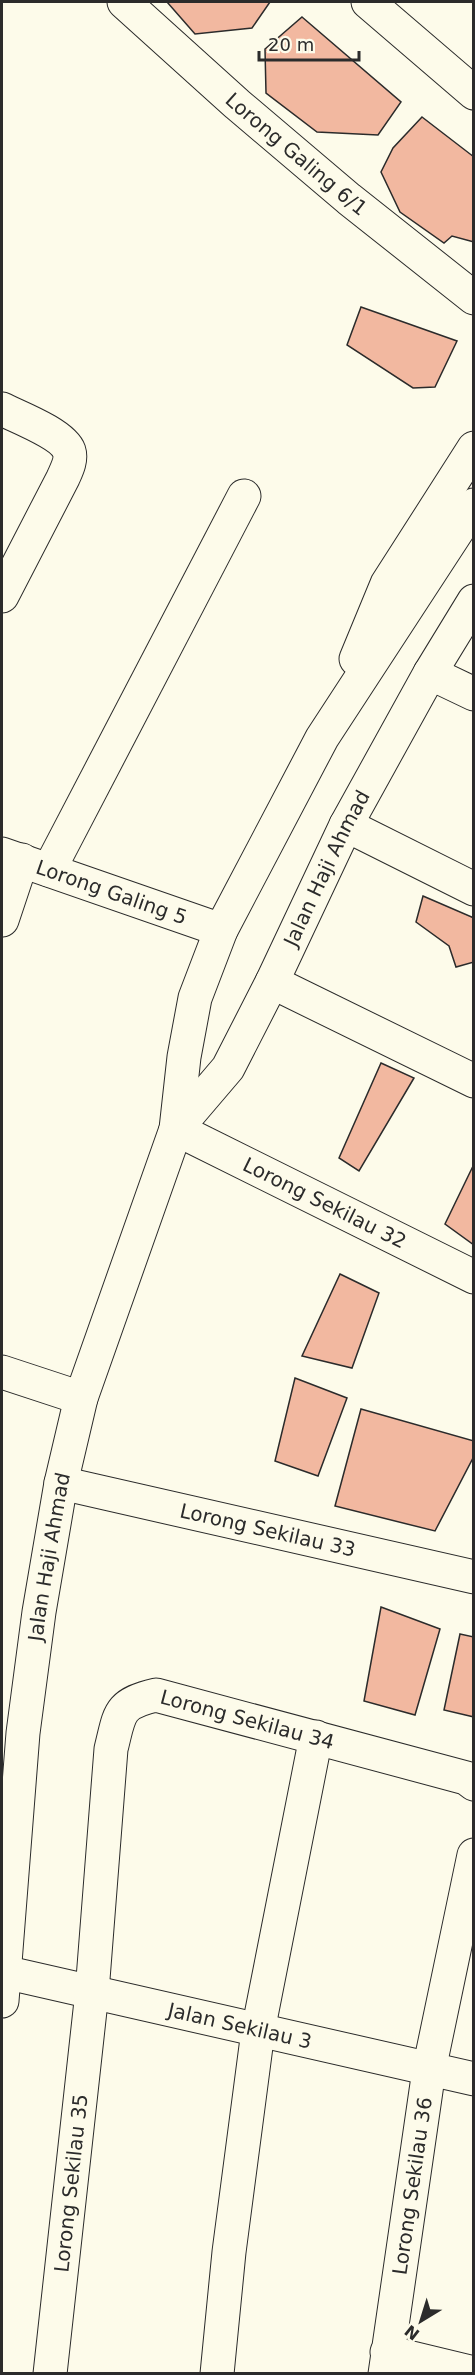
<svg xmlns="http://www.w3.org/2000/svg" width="475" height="2375" font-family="'DejaVu Sans',sans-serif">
	<rect width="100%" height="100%" fill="#fdfbea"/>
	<path fill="#f2b8a0" stroke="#2b2b2b" stroke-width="1.5" d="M167,2H270L252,28L195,34Z
		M302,17L401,102L378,135L317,132L266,93L265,49Z
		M422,117L474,157V242L452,236L444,243L400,212L381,172L393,148Z
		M361,307L457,341L435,387L413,388L347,345Z
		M423,896L474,918V962L456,967L449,946L416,922Z
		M381,1063L414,1078L359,1171L339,1158Z
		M474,1164V1245L445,1224Z
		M340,1274L379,1293L352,1368L302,1356Z
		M295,1378L347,1398L318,1476L275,1461Z
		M361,1409L474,1441V1456L435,1531L335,1506Z
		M381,1607L440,1629L415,1715L364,1701Z
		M460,1634L474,1637V1717L444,1710Z"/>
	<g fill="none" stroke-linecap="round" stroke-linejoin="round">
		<g stroke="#2b2b2b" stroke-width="35">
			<g id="minor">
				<path id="s1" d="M124,2L237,104L349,199L474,298"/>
				<path d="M368,2L474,93"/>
				<path d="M2,409C18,417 63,434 69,451C72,460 66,471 63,478L2,596"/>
				<path d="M356,659L387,584L474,448"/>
				<path d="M430,673L474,694"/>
				<path d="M346,825L474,889"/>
				<path id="s2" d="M2,854L221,930"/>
				<path d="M49,870L244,496"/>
				<path d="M2,920L22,860"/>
				<path d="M272,982L474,1081"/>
				<path id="s3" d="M176,1129L228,1068L272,982L346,825L430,673L474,601"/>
				<path id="s4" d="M176,1129L474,1277"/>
				<path d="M2,1372L81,1398"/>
				<path id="s5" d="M61,1483L474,1577"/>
				<path id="s6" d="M4,1972L474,2079"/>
				<path id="s7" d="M2,2001L23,1733L39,1612L61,1483L81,1398L176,1129L184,1057L195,998L221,930L322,738L474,505"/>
				<path d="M387,2352L474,2373"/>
				<path id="s8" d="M50,2374L92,1992L111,1749C120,1714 117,1704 156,1695L466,1778L474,1784"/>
				<path d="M217,2374L229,2252L258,2031L316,1737"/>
				<path id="s9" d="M385,2374L429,2070L474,1855"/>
			</g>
		</g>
		<use href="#minor" stroke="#fdfbea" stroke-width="33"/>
	</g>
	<g text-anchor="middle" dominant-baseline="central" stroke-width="4.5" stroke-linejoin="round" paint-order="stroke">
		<g font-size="20" fill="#2b2b2b" stroke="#fdfbea">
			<text stroke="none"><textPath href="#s1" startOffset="230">Lorong Galing 6/1</textPath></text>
			<text stroke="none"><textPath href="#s3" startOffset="303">Jalan Haji Ahmad</textPath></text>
			<text stroke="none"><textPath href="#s2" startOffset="116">Lorong Galing 5</textPath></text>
			<text stroke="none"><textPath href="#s4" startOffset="166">Lorong Sekilau 32</textPath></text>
			<text stroke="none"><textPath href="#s5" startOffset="212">Lorong Sekilau 33</textPath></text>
			<text stroke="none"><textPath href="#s7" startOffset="447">Jalan Haji Ahmad</textPath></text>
			<text stroke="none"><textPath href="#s8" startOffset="800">Lorong Sekilau 34</textPath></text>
			<text stroke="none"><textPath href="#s6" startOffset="242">Jalan Sekilau 3</textPath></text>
			<text stroke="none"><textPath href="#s8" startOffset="192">Lorong Sekilau 35</textPath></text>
			<text stroke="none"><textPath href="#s9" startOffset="190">Lorong Sekilau 36</textPath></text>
		</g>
	</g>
	<rect width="475" height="2375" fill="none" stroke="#2b2b2b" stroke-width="6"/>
	<g transform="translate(421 2321) rotate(218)" stroke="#fdfbea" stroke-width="4.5" paint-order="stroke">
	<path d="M0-4.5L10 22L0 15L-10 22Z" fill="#2b2b2b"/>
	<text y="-9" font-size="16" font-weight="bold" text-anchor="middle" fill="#2b2b2b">N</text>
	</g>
	<path d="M259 51v9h100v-9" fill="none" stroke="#2b2b2b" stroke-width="3"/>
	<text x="268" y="51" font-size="18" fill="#2b2b2b" stroke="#fdfbea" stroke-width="4.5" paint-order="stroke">20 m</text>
</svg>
